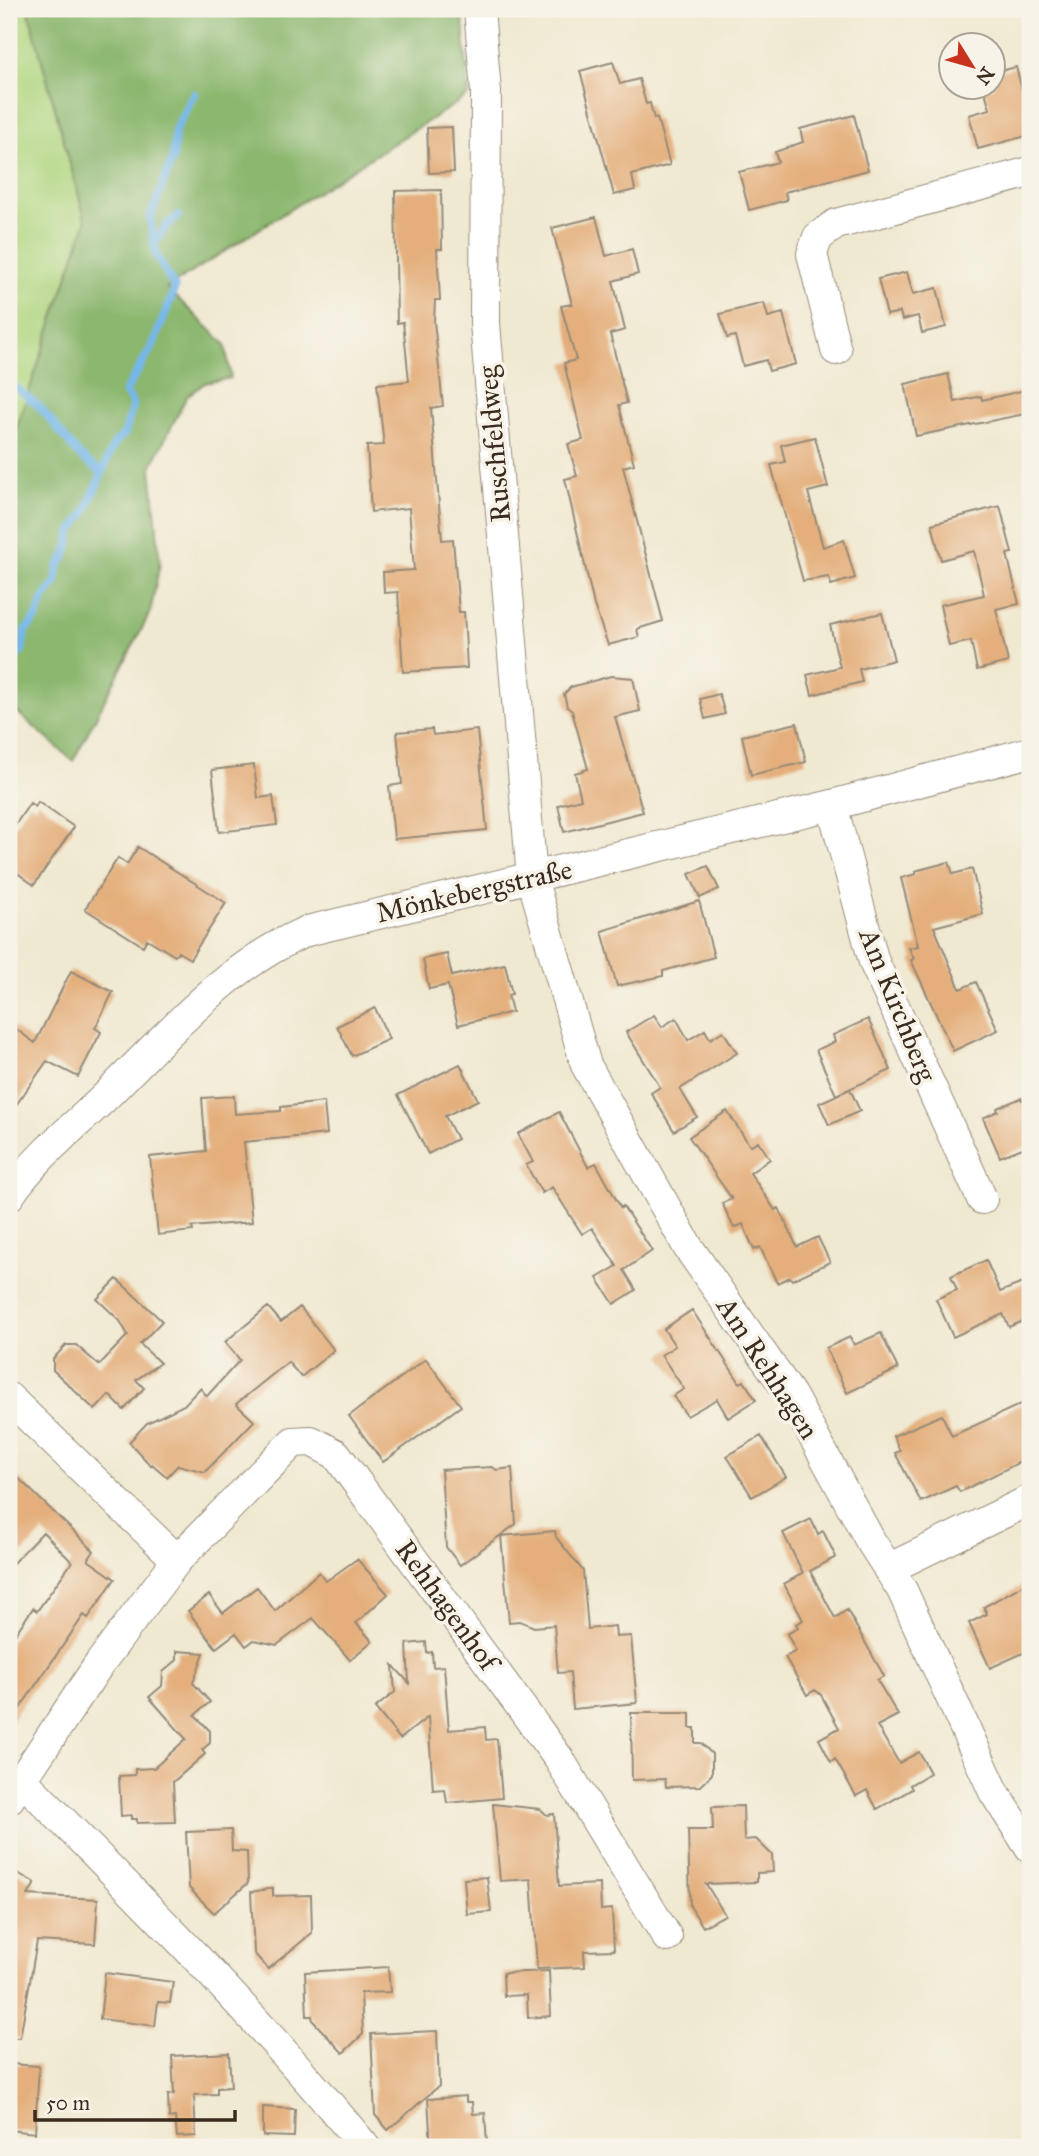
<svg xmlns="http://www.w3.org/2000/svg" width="1039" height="2156" font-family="'IM FELL Great Primer',serif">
	<rect width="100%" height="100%" fill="#f7f3e8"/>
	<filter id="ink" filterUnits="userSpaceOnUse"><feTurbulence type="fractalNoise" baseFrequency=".0143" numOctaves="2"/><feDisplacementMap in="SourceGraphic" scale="14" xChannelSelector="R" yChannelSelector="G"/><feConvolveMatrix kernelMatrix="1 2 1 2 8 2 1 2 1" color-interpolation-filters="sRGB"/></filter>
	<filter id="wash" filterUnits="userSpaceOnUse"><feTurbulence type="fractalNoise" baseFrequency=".00686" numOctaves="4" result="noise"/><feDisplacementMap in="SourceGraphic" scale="28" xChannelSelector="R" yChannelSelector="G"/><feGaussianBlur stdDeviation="1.57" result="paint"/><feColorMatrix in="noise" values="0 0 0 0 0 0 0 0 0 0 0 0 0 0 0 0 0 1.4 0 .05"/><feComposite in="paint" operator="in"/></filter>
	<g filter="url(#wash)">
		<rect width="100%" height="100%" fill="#f0e9d1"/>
		<path fill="#afd67f" stroke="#75804e" stroke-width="2" d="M9,9H28L86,222L9,451Z"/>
		<path fill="#8bb76e" stroke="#637046" stroke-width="2" d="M28,9H462L469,95L167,288L225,344L231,378L205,383L187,396L151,467L160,563L150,613L73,761L9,705V451L86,222Z"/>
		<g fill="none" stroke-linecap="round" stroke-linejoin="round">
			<path stroke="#74b7ea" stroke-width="8" d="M154,245L166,226L178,216
				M9,382L39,406L79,455L102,473
				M9,666L22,650L25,631L37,617L43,600L56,582L58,567L66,555L72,531L85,513L114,444L125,433L133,404L125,392L153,345L175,288L156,255L150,218L173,158L175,130L194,94"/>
		</g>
		<g id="blocks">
			<path fill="#e4af7b" d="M613,62L620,84L639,79L646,104L650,103L654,119L657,118L670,165L632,175L635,190L614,195L580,71Z
				M1016,67L1030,120V135L978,149L969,115L990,109L984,88H993V73Z
				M854,115L868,170L785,192L787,200L749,210L739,172L778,162L775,152L803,142L800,129Z
				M452,127L454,172L429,173L427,128Z
				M441,190L442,249H437L440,300H435L434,321L443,406L431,408L442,540L453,539L459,612H464L467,668L403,672L398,592L384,593L383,572L414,570L409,508L371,512L367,446L384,445L377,384L409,381L403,322L397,323L395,191Z
				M596,217L606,256L632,249L638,274L613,281L625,330L610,334L627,403L619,405L634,464L623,467L663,621L637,629L639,637L608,645L594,605L565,479L577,476L568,444L583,440L564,363L576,360L561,306L572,304L552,228Z
				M907,272L913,294L937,288L946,327L922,333L918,316L902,320L900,312L887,315L878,279Z
				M764,303L768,317L783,313L796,364L769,371L766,360L743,366L735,336L727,338L720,314Z
				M948,374L955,402L981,396L982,400L1030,389V413L916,436L905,384Z
				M815,437L828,487L808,492L823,547L844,540L855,578L831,585L829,577L803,581L771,465L785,462L781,445Z
				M1000,506L1012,553L1007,554L1019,604L996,609L1008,662L977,670L971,641L949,646L940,605L984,595L974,551L941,560L932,524Z
				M882,613L894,660L859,669L862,682L812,695L807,675L840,667L830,625Z
				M611,676L633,678L640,711L615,717L643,812L564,832L558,805L581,799L575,773L588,769L572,711L567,707L564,694L571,687Z
				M719,694L725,714L705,719L700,699Z
				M797,723L806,762L751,775L742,736Z
				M432,729L433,735L477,730L487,830L394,839L389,786L402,784L397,732Z
				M254,765L258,798L273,796L277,825L219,832L212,770Z
				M38,802L74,827L34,885L9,867V834L30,803L35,807Z
				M138,847L226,903L190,959L178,952L175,956L147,939L143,946L85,909L118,858L127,864Z
				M949,862L953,874L972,869L983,914L934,927L960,989L976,982L998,1030L953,1051L911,960L914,959L909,948L918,946L901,878L916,874L915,871Z
				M708,866L719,889L700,898L689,874Z
				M699,901L714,957L663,971V976L617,986L602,931Z
				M447,954L452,976L505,964L512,994L508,995L512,1012L458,1025L448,985L429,989L423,959Z
				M71,971L113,992L95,1028L101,1032L78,1077L47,1061L9,1115V1024L35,1043Z
				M375,1008L389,1039L352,1056L337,1026Z
				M654,1015L662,1027L676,1018L688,1040L705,1030L710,1039L723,1031L737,1053L680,1089L697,1117L674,1131L651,1093L660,1087L626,1032Z
				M868,1019L891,1070L836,1095L816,1050L835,1042L833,1035Z
				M460,1064L478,1100L445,1116L457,1139L428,1154L398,1095Z
				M850,1089L860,1111L829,1125L819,1103Z
				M234,1096L235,1114L281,1111V1107L324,1102L327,1134L244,1142L252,1222L192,1227L193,1231L158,1235L150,1157L206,1151L202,1098Z
				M1030,1097V1145L1000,1157L983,1118L998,1111L997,1108L1021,1098L1022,1100Z
				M727,1111L750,1146L758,1141L770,1159L750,1173L775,1210L779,1208L797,1247L818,1237L830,1262L792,1280L790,1277L777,1283L760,1247L754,1250L743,1224L734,1228L722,1203L732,1199L689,1137Z
				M559,1112L588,1167L596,1163L621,1208L623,1206L652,1251L624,1270L636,1290L614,1304L597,1278L617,1266L592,1228L582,1234L552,1187L542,1193L526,1165L533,1162L518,1134Z
				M986,1260L1000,1292L1030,1280V1318L1009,1327L1003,1314L953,1337L936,1299L957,1290L951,1276Z
				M117,1279L162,1321L140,1344L160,1363L136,1380L144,1388L124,1410L109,1395L95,1410L53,1370V1359L66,1345H76L99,1365L128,1335L120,1321L97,1299Z
				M268,1307L281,1322L300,1307L334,1350L301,1377L288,1362L236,1404L254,1421L205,1472L178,1465L167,1477L152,1464L151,1466L129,1442L147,1423L184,1405L200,1388L207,1396L240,1360L225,1342Z
				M692,1310L740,1383L744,1381L756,1400L728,1418L717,1399L687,1416L673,1396L684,1389L661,1355L675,1346L664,1329Z
				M881,1333L898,1369L847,1393L826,1348L850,1337L854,1345Z
				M426,1359L461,1406L383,1462L349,1416Z
				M1030,1400V1457L960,1492L956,1486L921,1502L895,1453L900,1451L893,1436L942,1415L952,1436Z
				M761,1436L786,1477L752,1497L727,1456Z
				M492,1467L497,1470L512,1468L516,1524L460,1565L446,1547L441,1470Z
				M9,1469L94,1551L88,1560L115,1579L88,1618L84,1615L9,1724V1643L33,1608L37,1611L72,1562L43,1532L9,1567Z
				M811,1519L818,1534L823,1531L836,1557L810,1571L835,1618L847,1610L884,1676L877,1680L898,1715L877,1726L899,1763L919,1752L930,1773L910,1785L912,1789L877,1809L867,1790L856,1796L835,1759L831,1762L819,1739L839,1728L821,1695L815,1690L807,1695L785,1657L796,1651L787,1634L798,1628L796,1624L803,1620L784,1584L803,1573L783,1533Z
				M555,1531L556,1537L583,1571L588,1629L615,1626L616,1637L631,1636L637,1703L573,1709L570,1672L558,1673L554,1625L534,1627L520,1621L509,1622L501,1536Z
				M357,1559L388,1594L356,1623L372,1641L350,1660L313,1618L277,1645L254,1640L246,1646L236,1633L216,1648L188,1611L209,1595L223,1613L257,1587L275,1611L319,1572L326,1581Z
				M1030,1581V1650L990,1668L969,1623L987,1614L984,1607Z
				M426,1642L427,1653L432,1652L433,1667L444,1666L449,1730L485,1727L486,1740L497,1739L502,1798L447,1803L445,1789L433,1790L428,1717L400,1739L375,1708L395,1692L393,1665L409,1683L407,1644Z
				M177,1651L204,1653L193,1683L210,1702L195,1715L210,1731V1743L202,1750L205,1754L173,1782L175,1822L137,1823V1819H131V1815L121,1816L119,1776L135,1775V1769L154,1768L186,1739L149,1697L162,1686L163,1672L177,1660Z
				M631,1713H690V1728H695V1743H701L712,1754V1774L700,1786L666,1787L665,1779L632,1780Z
				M493,1804L540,1809L547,1815L554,1814L559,1886L600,1884L601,1910L612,1909L614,1950L584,1951L585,1967L537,1969L531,1879L500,1881Z
				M743,1806L744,1840L756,1839L772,1855L773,1872L757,1873V1882L706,1884L725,1915L703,1927L690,1906L688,1830H713L712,1807Z
				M231,1830L232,1851L247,1852L248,1883L214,1913L189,1888L186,1832Z
				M9,1868L35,1883L28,1895L98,1899L95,1944L37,1941L20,2038L9,2037Z
				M487,1877L491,1912L467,1914L464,1879Z
				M273,1888V1896L311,1895L312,1933L268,1969L254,1953L251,1892Z
				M388,1967L390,1992L361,1993L363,2034L343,2053L313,2021L312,2016H307L305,1972Z
				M549,1971L551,2016L528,2018L527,1995L504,1996L503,1973Z
				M105,1973L173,1982L170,2003L158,2002L155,2026L100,2019Z
				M437,2031L439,2086L388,2130L375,2115L371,2034Z
				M229,2053L231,2087L217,2088V2094L194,2095L196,2136L177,2137L175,2117L169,2118L168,2095L174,2094L172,2056Z
				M9,2064L39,2066L35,2133L9,2130Z
				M466,2096V2102H472L473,2114L485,2113L487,2145L431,2147L428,2099Z
				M263,2107L295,2109L294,2137L263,2136Z"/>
		</g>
	</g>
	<g filter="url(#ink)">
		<use href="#blocks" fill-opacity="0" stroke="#968a78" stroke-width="2"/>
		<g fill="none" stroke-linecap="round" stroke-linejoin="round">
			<g stroke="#968a78" stroke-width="32">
				<path id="street" d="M479,9L486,92L485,323L532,878L586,1065L688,1247L791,1395L870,1540L902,1590L994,1792L1030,1848
					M836,350L812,254L818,237L836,224L1030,172
					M832,805L874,962L982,1199
					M9,1196C34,1159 70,1130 102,1100C165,1038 225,966 307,931L832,805L1030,752
					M9,1398L177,1560
					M888,1569L1030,1500
					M21,1779C140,1898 258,2017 365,2147
					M9,1799L100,1663L177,1560L293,1442L311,1441L336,1454L559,1759L667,1937"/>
			</g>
			<use href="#street" stroke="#fff" stroke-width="30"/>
		</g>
	</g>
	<g text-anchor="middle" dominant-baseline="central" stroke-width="7" stroke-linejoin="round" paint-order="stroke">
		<g font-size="28" fill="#3b2a1e" stroke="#f7f3e8">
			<text transform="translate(494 444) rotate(-95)">Ruschfeldweg</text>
			<text transform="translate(474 891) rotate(-13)">Mönkebergstraße</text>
			<text transform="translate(898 1005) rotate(68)">Am Kirchberg</text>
			<text transform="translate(768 1368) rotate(57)">Am Rehhagen</text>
			<text transform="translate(447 1605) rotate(54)">Rehhagenhof</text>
		</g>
	</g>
	<rect width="1039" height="2156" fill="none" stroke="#f7f3e8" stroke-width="35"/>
	<g transform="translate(972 66) rotate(127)"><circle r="33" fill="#f7f3e8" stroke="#aca397" stroke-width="2"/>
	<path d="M0-5L12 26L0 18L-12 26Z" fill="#c8321e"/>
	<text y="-10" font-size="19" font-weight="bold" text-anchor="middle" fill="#3b2a1e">N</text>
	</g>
	<path d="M35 2110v10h200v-10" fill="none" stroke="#3b2a1e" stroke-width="3.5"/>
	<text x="46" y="2110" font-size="21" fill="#3b2a1e" stroke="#f7f3e8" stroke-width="5" paint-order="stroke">50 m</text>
</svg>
